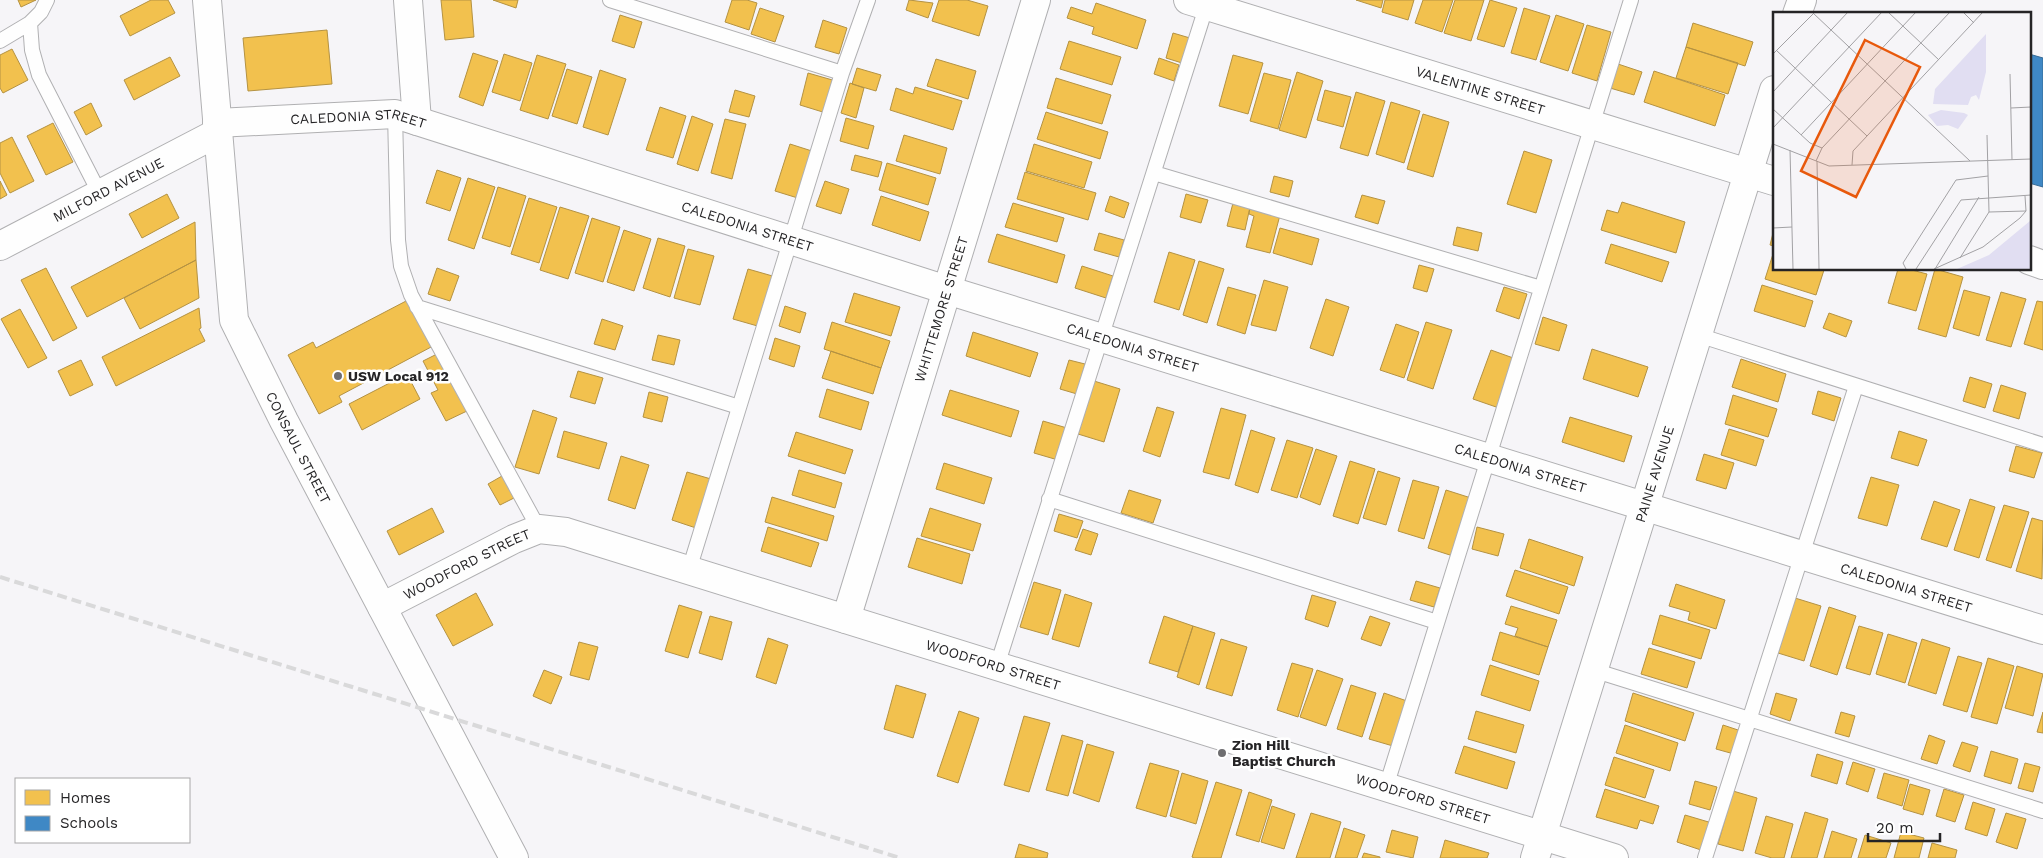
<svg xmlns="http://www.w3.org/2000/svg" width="2043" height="858" font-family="'Work Sans',sans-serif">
	<rect width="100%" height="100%" fill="#f6f5f8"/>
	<path fill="#f2c14e" stroke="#b49242" d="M18,0H36L21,7Z
		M151,0H168L175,13L130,36L120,16Z
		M441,0H471L474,37L445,40Z
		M493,0H518L516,8Z
		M732,0H747L757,3L749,30L725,22Z
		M909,0L933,3L928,18L906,10Z
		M939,0H967L988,6L979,36L932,21Z
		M1356,0H1383L1381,8Z
		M1385,0H1414L1408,20L1382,12Z
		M1423,0H1453L1442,32L1415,23Z
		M1455,0H1484L1471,41L1444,33Z
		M1490,0L1517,8L1504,47L1477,39Z
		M1096,3L1146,20L1137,49L1092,34L1094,27L1067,18L1071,7L1092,14Z
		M760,8L784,16L775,42L751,34Z
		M1524,8L1550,16L1536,60L1511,53Z
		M620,15L642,22L634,48L612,41Z
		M1556,15L1584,24L1568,71L1540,62Z
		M823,20L847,28L839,54L815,47Z
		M1693,23L1753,42L1745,66L1686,47Z
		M1587,25L1611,32L1597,81L1572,73Z
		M327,30L332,84L248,91L243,38Z
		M1173,33L1190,38L1182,63L1166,58Z
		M1069,41L1121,57L1112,85L1060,69Z
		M1686,47L1738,63L1728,94L1676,78Z
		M12,49L28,80L3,93L0,88V55Z
		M473,53L498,61L483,106L459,97Z
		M504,54L532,63L520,101L492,92Z
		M537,55L566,64L548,119L520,110Z
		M1233,55L1263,63L1248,114L1219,106Z
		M170,57L180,76L134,100L124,80Z
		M1159,58L1179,65L1174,81L1154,74Z
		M936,59L976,71L968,99L927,86Z
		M1618,64L1642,72L1634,95L1610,88Z
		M857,68L881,75L876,91L852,84Z
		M567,69L592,77L577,124L552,116Z
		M600,70L626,79L608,135L583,127Z
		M1654,71L1725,95L1715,126L1644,102Z
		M1297,72L1323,81L1306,138L1279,130Z
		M808,73L836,81L826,113L800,105Z
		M1264,73L1291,80L1278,129L1250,121Z
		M1056,78L1111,95L1102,124L1047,108Z
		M850,83L864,88L856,118L841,113Z
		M915,87L962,101L953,130L890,110L896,88L913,94Z
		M735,90L755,96L749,117L729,112Z
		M1325,90L1351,97L1343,127L1317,120Z
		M1356,92L1385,101L1368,156L1340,148Z
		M1391,102L1420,111L1404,163L1376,154Z
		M91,103L102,126L86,135L74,112Z
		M660,107L686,116L673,158L646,150Z
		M1046,112L1108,132L1100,159L1037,139Z
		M1423,114L1449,122L1433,177L1407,169Z
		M692,116L713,124L698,171L677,164Z
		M846,118L874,126L868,149L840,141Z
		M725,119L746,124L732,179L711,173Z
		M53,123L73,162L46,175L27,136Z
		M904,135L947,148L940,174L896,161Z
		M12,137L34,181L10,193L0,173V143Z
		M790,144L815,152L801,199L775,191Z
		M1034,144L1092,162L1084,188L1026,171Z
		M1524,151L1552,160L1536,213L1507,204Z
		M855,155L882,162L878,177L851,170Z
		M887,163L936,178L928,205L879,190Z
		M437,170L461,178L450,211L426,203Z
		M1025,172L1096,193L1088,220L1017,199Z
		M1274,176L1293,181L1289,197L1270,192Z
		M468,178L495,187L474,249L448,240Z
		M0,181L7,195L0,199Z
		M825,181L849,189L841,214L816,206Z
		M498,187L526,196L510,247L482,238Z
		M167,194L179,218L142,238L129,214Z
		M1186,194L1208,200L1201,223L1180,217Z
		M1362,195L1385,201L1378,224L1355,217Z
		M881,196L929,212L920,241L872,225Z
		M1110,196L1129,203L1124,218L1105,211Z
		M529,198L557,207L539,263L511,254Z
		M1622,202L1685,222L1676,253L1601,230L1607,210L1618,213Z
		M1013,203L1064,218L1057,242L1005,227Z
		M1233,203L1250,207L1245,230L1227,226Z
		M560,207L589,216L568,279L540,270Z
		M1250,207L1280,215L1270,253L1246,247L1254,216L1249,214Z
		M592,218L620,227L603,282L575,273Z
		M195,222L196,260L87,317L71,287Z
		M1457,227L1482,233L1478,251L1453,245Z
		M1280,228L1319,239L1312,265L1273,253Z
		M1774,229V246L1770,245Z
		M624,230L651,239L634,291L607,282Z
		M1099,233L1124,240L1119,257L1094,250Z
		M997,234L1065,255L1057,283L988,262Z
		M658,238L685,246L670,297L643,288Z
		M1611,244L1669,262L1662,282L1605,263Z
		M688,249L714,256L700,305L674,298Z
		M1169,252L1195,260L1179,310L1154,302Z
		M1773,254L1774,269L1824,270L1816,295L1765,279Z
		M196,260L199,298L140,329L124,298Z
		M1199,261L1224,269L1207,323L1183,315Z
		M1419,265L1434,269L1427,292L1413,288Z
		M1082,266L1113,276L1106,298L1075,288Z
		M46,268L77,328L53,341L21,280Z
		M437,268L459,276L450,301L428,294Z
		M748,269L776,277L761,327L733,319Z
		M1898,269H1908L1927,274L1916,311L1888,303Z
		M1935,269L1963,277L1946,337L1918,329Z
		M1264,280L1288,287L1276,331L1251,325Z
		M1762,285L1813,301L1805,327L1754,311Z
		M1228,287L1256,295L1245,334L1217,325Z
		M1504,287L1527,294L1519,319L1496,311Z
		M1964,290L1990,297L1979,336L1953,328Z
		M2001,292L2026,299L2011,347L1986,340Z
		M854,293L900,307L891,336L845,322Z
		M1326,299L1349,307L1333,356L1310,348Z
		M408,300L433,346L339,396L342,402L319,414L288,355L313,342L316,348Z
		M2037,301L2043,302V350L2024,344Z
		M785,306L806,313L800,333L779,326Z
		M199,308L201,328L199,329L205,341L116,386L102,357Z
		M20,309L47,358L28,368L1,319Z
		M1829,313L1852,321L1846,337L1823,328Z
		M1543,317L1567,325L1559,351L1535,344Z
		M602,319L623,326L615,350L594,344Z
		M832,322L890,341L881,368L824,349Z
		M1426,322L1452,330L1433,389L1407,380Z
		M1396,324L1419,332L1404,378L1380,370Z
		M973,332L1038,353L1030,377L966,356Z
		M658,335L680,340L674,365L652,360Z
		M775,338L800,346L794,367L769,359Z
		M1592,349L1648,367L1638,397L1583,379Z
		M1491,350L1516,359L1499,408L1473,399Z
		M831,351L881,368L873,394L822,378Z
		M437,354L467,411L446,421L431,393L438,390L423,361Z
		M1741,359L1786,374L1778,402L1732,387Z
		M81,360L93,385L70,396L58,371Z
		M1069,360L1085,364L1077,394L1060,389Z
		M578,371L603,378L595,404L570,397Z
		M407,374L420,399L362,430L349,404Z
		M1970,377L1992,384L1985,408L1963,401Z
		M1094,381L1120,389L1104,442L1078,434Z
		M2001,385L2026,393L2019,419L1993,411Z
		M827,389L869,402L861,430L819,417Z
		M950,390L1019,411L1011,437L942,415Z
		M1818,391L1841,398L1834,421L1812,414Z
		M649,392L668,397L662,422L643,417Z
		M1733,395L1777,409L1768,437L1725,424Z
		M1157,407L1174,412L1160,457L1143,451Z
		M1221,408L1246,415L1229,479L1203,472Z
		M533,410L557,418L539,474L515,467Z
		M1570,417L1632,436L1624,462L1562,442Z
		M1043,421L1067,428L1058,460L1034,453Z
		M1729,429L1764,440L1756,466L1721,455Z
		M1251,430L1275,438L1258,493L1235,485Z
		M564,431L607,443L599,469L557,457Z
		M1899,431L1927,440L1918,466L1891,458Z
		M796,432L853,450L845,474L788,456Z
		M1287,440L1313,448L1297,498L1271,490Z
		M2016,446L2042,453L2034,478L2009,471Z
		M1316,449L1337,456L1320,505L1300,497Z
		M1704,454L1734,463L1726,489L1696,480Z
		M621,456L649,465L635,509L608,500Z
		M1350,461L1375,469L1358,524L1333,516Z
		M944,463L992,478L984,504L936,489Z
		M799,470L842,483L835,508L792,495Z
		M1378,471L1400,478L1386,525L1363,518Z
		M687,472L711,479L696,528L672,520Z
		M502,476L514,498L500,505L488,484Z
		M1871,477L1899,485L1887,526L1858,518Z
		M1413,480L1439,487L1424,539L1398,531Z
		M1129,490L1161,500L1153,523L1121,513Z
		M1446,490L1471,498L1453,556L1428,548Z
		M772,497L834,516L827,541L765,522Z
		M1970,499L1995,507L1979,558L1954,550Z
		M1934,501L1960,510L1947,547L1921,539Z
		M2004,505L2029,512L2011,568L1986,560Z
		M432,508L444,532L399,555L387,531Z
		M930,508L981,524L973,551L921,536Z
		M1059,514L1083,521L1077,538L1054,531Z
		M2032,518L2043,521L2042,579L2016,571Z
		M768,527L819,543L811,567L761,551Z
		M1477,527L1504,534L1498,556L1472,549Z
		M1083,529L1098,534L1091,555L1075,550Z
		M917,538L970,554L962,584L908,567Z
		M1529,539L1583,557L1574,586L1520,568Z
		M1515,570L1568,587L1559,614L1506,596Z
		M1416,581L1440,588L1434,607L1410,600Z
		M1034,582L1061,590L1048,635L1020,627Z
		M1676,584L1725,600L1716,629L1688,620L1690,612L1669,606Z
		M476,593L493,625L453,646L436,615Z
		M1065,594L1092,603L1079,647L1052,639Z
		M1312,595L1336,602L1328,627L1305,619Z
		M1795,598L1821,606L1804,661L1778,653Z
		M679,605L702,612L688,658L665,651Z
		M1511,606L1557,620L1548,647L1515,636L1518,628L1505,624Z
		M1829,607L1856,616L1837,675L1810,666Z
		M1660,615L1710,630L1701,659L1652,644Z
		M710,616L732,622L722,660L699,653Z
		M1164,616L1193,626L1178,672L1149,663Z
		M1370,616L1390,623L1381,646L1361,639Z
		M1193,626L1215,633L1199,685L1177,677Z
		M1859,626L1883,633L1870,675L1846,668Z
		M1500,632L1548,647L1539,675L1492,660Z
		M1888,634L1917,643L1905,683L1876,674Z
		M768,638L788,645L776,684L756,677Z
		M1221,639L1247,647L1232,696L1206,688Z
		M1922,639L1950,648L1936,694L1908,685Z
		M579,642L598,647L589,680L570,675Z
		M1649,648L1695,662L1687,688L1641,674Z
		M1958,656L1982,663L1967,712L1943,705Z
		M1988,658L2014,666L1997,724L1971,717Z
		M1292,663L1313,669L1298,717L1277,710Z
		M1490,665L1539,681L1530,711L1481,695Z
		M2017,666L2043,674L2033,716L2005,708Z
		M544,670L562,677L551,704L533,696Z
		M1317,670L1343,679L1326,726L1300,717Z
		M896,685L926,694L913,738L884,729Z
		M1351,685L1376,693L1362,737L1337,729Z
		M1384,693L1407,701L1393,746L1369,739Z
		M1633,693L1694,713L1685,741L1625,721Z
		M1776,693L1797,699L1790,721L1770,714Z
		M959,711L979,718L958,783L937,776Z
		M1476,711L1524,725L1516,753L1468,739Z
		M1841,712L1855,716L1849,737L1835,733Z
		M2043,712V733L2037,732Z
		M1024,716L1050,723L1029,792L1004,785Z
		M1625,725L1678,743L1670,771L1616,753Z
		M1723,725L1741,731L1734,754L1716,749Z
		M1062,735L1083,741L1068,796L1046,790Z
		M1929,735L1945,741L1937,764L1921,759Z
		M1962,742L1978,747L1970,772L1953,766Z
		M1087,744L1114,752L1099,802L1073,793Z
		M1464,746L1515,762L1507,789L1455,773Z
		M1991,751L2018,759L2011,784L1984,776Z
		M1817,754L1843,762L1837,784L1811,776Z
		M1614,757L1654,770L1645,798L1605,785Z
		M1853,762L1875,769L1868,792L1846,784Z
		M1150,763L1179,771L1166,817L1136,808Z
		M2025,763L2040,767L2033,792L2018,788Z
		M1182,773L1208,781L1196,824L1170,816Z
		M1884,773L1909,780L1902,806L1877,798Z
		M1695,781L1717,787L1710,810L1689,804Z
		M1216,782L1242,790L1221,858H1194L1192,857Z
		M1910,784L1930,790L1923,815L1903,809Z
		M1605,789L1659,806L1653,824L1640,820L1637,829L1596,817Z
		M1944,789L1964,795L1955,822L1936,816Z
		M1733,791L1757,798L1743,851L1718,844Z
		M1249,792L1272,800L1259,842L1236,835Z
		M1973,802L1995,809L1987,836L1965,829Z
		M1272,806L1295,814L1284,849L1261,842Z
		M1805,812L1828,819L1817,858H1791Z
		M1311,813L1341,822L1330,858H1296Z
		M2006,813L2026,819L2017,849L1996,842Z
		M1685,815L1712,823L1704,851L1677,842Z
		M1766,816L1793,824L1784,858H1772L1755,853Z
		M1344,828L1365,835L1357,858H1335Z
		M1392,830L1418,837L1413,858L1386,852Z
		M1832,831L1857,839L1851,858H1824Z
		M1901,832L1924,838L1919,858H1894Z
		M1865,835L1891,843L1886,858H1858Z
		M1445,840L1489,853L1487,858H1440Z
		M1932,843L1957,850L1955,858H1928Z
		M1019,844L1048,853L1047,858H1015Z
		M1364,853L1380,857V858H1362Z"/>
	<path fill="#3f88c5" stroke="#376a95" d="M2029,54L2043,58V187L2029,183Z"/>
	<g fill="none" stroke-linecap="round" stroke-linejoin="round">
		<g stroke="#b0b0b2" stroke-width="16">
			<path id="service" d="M47,0L41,12L30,23L32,50L39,75L100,194
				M610,0L842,73
				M0,41L30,23
				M395,114L398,240L401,266L411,295L539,529
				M1154,173L1541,288
				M417,307L739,407
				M1698,335L2043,445
				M1049,499L1437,622
				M689,570L842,73L868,0
				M997,666L1208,1
				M1593,670L2043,811
				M1386,787L1631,0
				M1705,858L1856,386"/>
		</g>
		<g stroke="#b0b0b2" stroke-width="30">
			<g id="minor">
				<path d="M408,0L417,121"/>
				<path id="s1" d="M1188,0L1774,181"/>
				<path d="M1797,14L1802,0"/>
				<path id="s2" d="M217,123L395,114L947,290L2043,630"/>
				<path id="s3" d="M0,246L217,133"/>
				<path d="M2029,260L2043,265"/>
				<path id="s4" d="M382,607L514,539L539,529L566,532L1614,858"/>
				<path id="s5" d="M846,619L1036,0"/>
				<path id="s6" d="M1535,858L1774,90"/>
			</g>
		</g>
		<g stroke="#b0b0b2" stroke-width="30">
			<g id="tertiary">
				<path id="s7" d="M207,0L234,320L284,421L514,858"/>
			</g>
		</g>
		<use href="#service" stroke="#fefefe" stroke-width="14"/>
		<use href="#minor" stroke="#fefefe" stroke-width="28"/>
		<use href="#tertiary" stroke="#fefefe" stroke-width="28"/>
		<path stroke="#d9d9da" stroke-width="4" stroke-dasharray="10 5" stroke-linecap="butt" d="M0,577L900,858"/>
	</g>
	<g fill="#6e6d70" stroke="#fff" stroke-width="2">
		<circle cx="338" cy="376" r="5"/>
		<circle cx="1222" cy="753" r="5"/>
	</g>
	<g text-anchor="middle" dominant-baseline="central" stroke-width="5" stroke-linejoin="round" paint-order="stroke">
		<g font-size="14" fill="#252426" stroke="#fff">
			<text stroke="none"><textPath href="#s1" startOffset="306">VALENTINE STREET</textPath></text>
			<text stroke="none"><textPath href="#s2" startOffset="142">CALEDONIA STREET</textPath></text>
			<text stroke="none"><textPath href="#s3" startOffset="122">MILFORD AVENUE</textPath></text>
			<text stroke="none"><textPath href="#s2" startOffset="548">CALEDONIA STREET</textPath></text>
			<text stroke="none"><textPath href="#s5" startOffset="324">WHITTEMORE STREET</textPath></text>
			<text stroke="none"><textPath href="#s2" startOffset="952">CALEDONIA STREET</textPath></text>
			<text stroke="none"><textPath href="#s7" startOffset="464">CONSAUL STREET</textPath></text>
			<text stroke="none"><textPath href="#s2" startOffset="1358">CALEDONIA STREET</textPath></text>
			<text stroke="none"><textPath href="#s6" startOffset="402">PAINE AVENUE</textPath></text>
			<text stroke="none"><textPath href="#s4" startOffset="95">WOODFORD STREET</textPath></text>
			<text stroke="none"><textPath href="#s2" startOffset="1762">CALEDONIA STREET</textPath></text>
			<text stroke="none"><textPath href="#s4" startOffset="650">WOODFORD STREET</textPath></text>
			<text stroke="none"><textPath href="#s4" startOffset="1100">WOODFORD STREET</textPath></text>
		</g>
		<g font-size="14" font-weight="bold" fill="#252426" stroke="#fff" text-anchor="start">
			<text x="348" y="376">USW Local 912</text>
			<text x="1232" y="745">Zion Hill<tspan x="1232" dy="16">Baptist Church</tspan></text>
		</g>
	</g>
	<g transform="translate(1773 12)">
		<rect width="258" height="258" fill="#f6f5f8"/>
		<path d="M213,22V60L206,88L203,83L198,85L195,93L160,92L162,77ZM168,98L191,101L195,103L185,117L175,113L164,114L155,103ZM257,209V257H184L216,243Z" fill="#e1def2"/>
		<path fill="none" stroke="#a2a1a4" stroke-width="1" d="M115,0L166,48M190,0L201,11M40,1L197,149M3,38L94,124M0,42L41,1M237,62L239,148M0,80L75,0M238,96L258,95M0,97L37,131L49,136M0,116L109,0M28,123L143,0M0,132L56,154L258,147M17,138L20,257M43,149L49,136L177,0M44,149L46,257M79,153L80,139L210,0M216,200L253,199M0,216L19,215M187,246L216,200L214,123M133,257L130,251L183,168L215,164M143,257L188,188L258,183M161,257L210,235L247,206L253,199L252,184M162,257L206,185"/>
		<path fill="#e8590c" fill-opacity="0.15" stroke="#e8590c" stroke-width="2.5" d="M92,28L147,55L83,185L28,159Z"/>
		<rect width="258" height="258" fill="none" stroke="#252426" stroke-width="2.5"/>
	</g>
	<rect x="15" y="778" width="175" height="65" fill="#ffffff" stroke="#a8a7a8"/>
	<rect x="25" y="790" width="25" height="15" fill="#f2c14e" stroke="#a8a7a8"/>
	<text x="60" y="803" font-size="15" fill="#252426">Homes</text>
	<rect x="25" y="816" width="25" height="15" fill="#3f88c5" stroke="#a8a7a8"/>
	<text x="60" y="828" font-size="15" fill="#252426">Schools</text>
	<path d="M1868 833v8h72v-8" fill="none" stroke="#252426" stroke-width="2.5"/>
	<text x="1876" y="833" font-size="15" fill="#252426" stroke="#ffffff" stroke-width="4" paint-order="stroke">20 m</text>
</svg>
